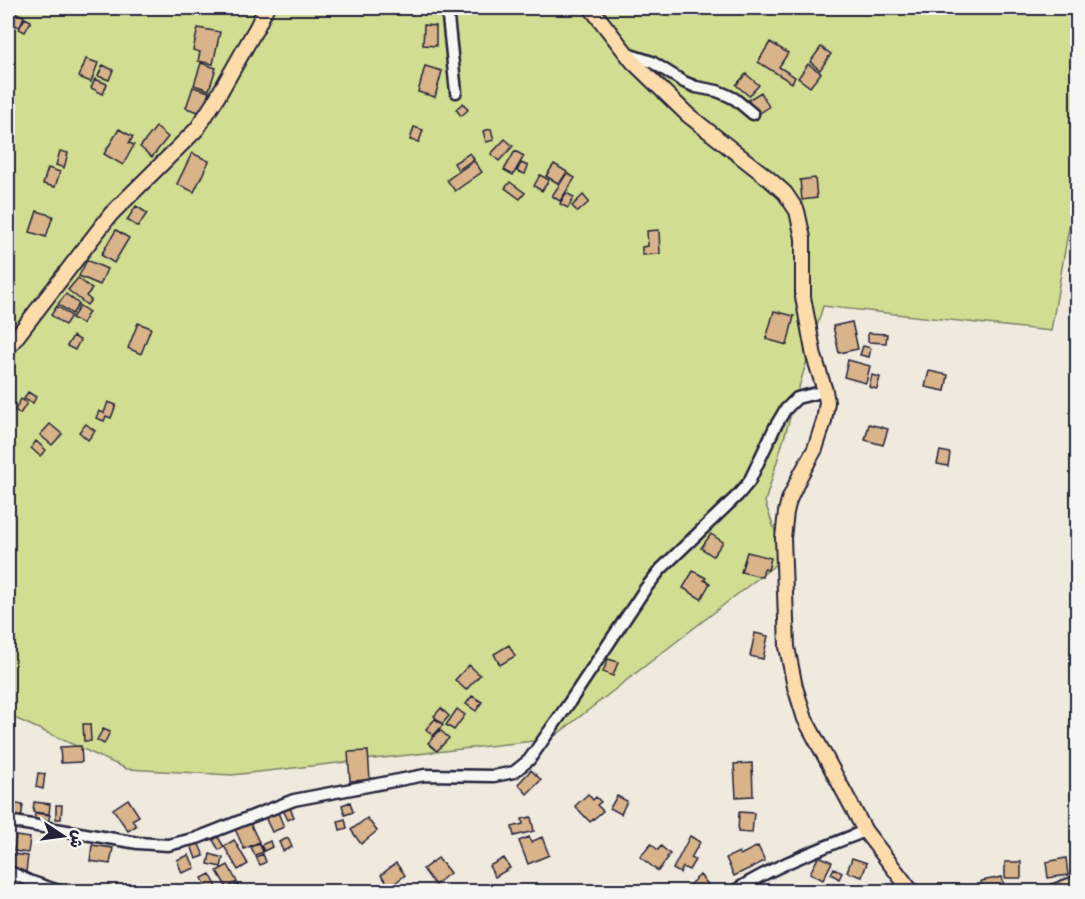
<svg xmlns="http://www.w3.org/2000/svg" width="1085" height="899" font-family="Caveat,'Playpen Sans Arabic',sans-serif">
	<rect width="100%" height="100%" fill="#f0e9dd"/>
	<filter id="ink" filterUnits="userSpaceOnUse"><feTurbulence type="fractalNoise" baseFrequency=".0167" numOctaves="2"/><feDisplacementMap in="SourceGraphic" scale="12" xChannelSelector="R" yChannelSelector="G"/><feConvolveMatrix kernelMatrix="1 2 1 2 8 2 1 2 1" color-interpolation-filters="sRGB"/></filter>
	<g filter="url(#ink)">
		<path fill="#d1dd90" stroke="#7a8066" stroke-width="1.5" d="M8,8H1077V181L1051,331L823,306L765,502L784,558L551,739L232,775L127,769L8,715Z"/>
		<path fill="#d9b38a" stroke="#22223b" stroke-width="1.5" d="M8,10L14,13L11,23L8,22Z
			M16,13L24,16L20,27L12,24Z
			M25,18L31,21L25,32L19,29Z
			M424,25L436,26V46L423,45Z
			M198,28L220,32L213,64L198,61L200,52L193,50Z
			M770,42L788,53L779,67L795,77L792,83L758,62Z
			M821,47L831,54L820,70L810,62Z
			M86,59L98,63L91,82L79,77Z
			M201,63L216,68L209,90L194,85Z
			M808,64L821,73L810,87L798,78Z
			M103,65L113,70L109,80L98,76Z
			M425,66L442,71L435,97L418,92Z
			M746,74L759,85L749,96L736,85Z
			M95,79L107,84L103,94L91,88Z
			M193,87L209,92L202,113L186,108Z
			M761,92L769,107L757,115L748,100Z
			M463,103L468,110L461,116L456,109Z
			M156,127L168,137L152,157L140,147Z
			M414,127L423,130L419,142L410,140Z
			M119,129L133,137L129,143L134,145L123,165L104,154Z
			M491,129L494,140L486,142L483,131Z
			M505,139L513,146L499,161L491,154Z
			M60,151L68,153L64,168L56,165Z
			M515,151L524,156L513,175L504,170Z
			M192,153L209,161L194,192L177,184Z
			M470,153L474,159L458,170L454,163Z
			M474,161L482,172L455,191L447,180Z
			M521,163L528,166L525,174L517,171Z
			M554,164L567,172L559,184L546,176Z
			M48,168L60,172L55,187L43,184Z
			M567,173L575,178L560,201L552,196Z
			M540,175L549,180L542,191L534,186Z
			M815,178L817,198L802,200L800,180Z
			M510,182L525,193L520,199L505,188Z
			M566,193L574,197L568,208L560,204Z
			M583,195L589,202L578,212L572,206Z
			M136,206L147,213L138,227L127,220Z
			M37,211L53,216L46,237L30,232Z
			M116,230L129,238L114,263L101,255Z
			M659,230L660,254L642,255V247L648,246L647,231Z
			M87,260L107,269L100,285L79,276Z
			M78,278L92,289L86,296L91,300L87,305L68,290Z
			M66,294L79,304L72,314L58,304Z
			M57,306L71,316L65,325L51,315Z
			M80,306L89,312L82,324L72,318Z
			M774,311L794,316L787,345L766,339Z
			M852,322L858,349L839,353L833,326Z
			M138,323L151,328L141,354L128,348Z
			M868,333L887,334L886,343L868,342Z
			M73,336L80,340L75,350L67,346Z
			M863,346L871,348L869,357L860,355Z
			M848,360L870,366L866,383L844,377Z
			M929,371L948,375L945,391L925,387Z
			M872,375L880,377L877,389L869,387Z
			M28,392L36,397L33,403L24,399Z
			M21,399L27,403L20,414L15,410Z
			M108,402L116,405L111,418L106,416L104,421L96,418L99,411L104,413Z
			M50,424L62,434L52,445L40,435Z
			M86,424L95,431L88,440L79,432Z
			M869,424L888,429L883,445L865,440Z
			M36,441L46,450L40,456L31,448Z
			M940,451L950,453L948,466L937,464Z
			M711,534L723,542L713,556L701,548Z
			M747,552L771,558L768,570L764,569L762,577L741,572Z
			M693,571L706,578L704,580L710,583L701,599L683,588Z
			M755,633L768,636L763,659L750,656Z
			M509,645L515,656L500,665L494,654Z
			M608,659L618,662L613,676L603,672Z
			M469,665L480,675L466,690L455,680Z
			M472,696L482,702L476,711L466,704Z
			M441,708L449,716L442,724L434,716Z
			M457,709L465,715L454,730L446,725Z
			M435,719L443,725L433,736L426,729Z
			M83,724H90L91,741H84Z
			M103,729L110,732L104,744L97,740Z
			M440,730L449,738L437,751L428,743Z
			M81,746L82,762L61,763L60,747Z
			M368,751L370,780L350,781L348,752Z
			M752,763L753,796L736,797L734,764Z
			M531,770L541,780L527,794L518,784Z
			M38,773L45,774L43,789L36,787Z
			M588,794L593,800L596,797L601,802L597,805L603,811L590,822L575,806Z
			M617,796L627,801L621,814L610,808Z
			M128,799L139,816L132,820L136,826L128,831L113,809Z
			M34,802L50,804L49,814L33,812Z
			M350,802L353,812L345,815L342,805Z
			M12,803L23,805L21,819L9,817Z
			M56,805H62L61,819H56Z
			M289,806L294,817L288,820L282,808Z
			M277,810L284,827L272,832L264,815Z
			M739,812L754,813L752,833L738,832Z
			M35,813L50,815L48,823L34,821Z
			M531,817L534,831L514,836L512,827L523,824L522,819Z
			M367,818L377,831L361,844L351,830Z
			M345,819L347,828L340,830L338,821Z
			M250,823L259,842L244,849L235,829Z
			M16,836L30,838L28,853L14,851Z
			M690,836L700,842L691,858L695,860L689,870L683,867L680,873L673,869Z
			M218,837L224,847L219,850L213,840Z
			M529,837L531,842L542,837L549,855L528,864L519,841Z
			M288,838L292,847L283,851L279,842Z
			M234,840L248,864L238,870L224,846Z
			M270,841L272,847L264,851L261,845Z
			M198,842L204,856L196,859L191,845Z
			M259,843L263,852L255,855L251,847Z
			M651,844L658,850L661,846L670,854L667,857L668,858L658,871L640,857Z
			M92,845L113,848L110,864L90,861Z
			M758,846L765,861L734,876L726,858L739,852L740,855Z
			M11,854L28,856L26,872L8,869Z
			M210,854L223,858L221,867L208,864Z
			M263,854L266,862L260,865L256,857Z
			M189,855L195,868L182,873L177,860Z
			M819,856L832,862L823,880L810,873Z
			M438,858L450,873L435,885L423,869Z
			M504,858L510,868L495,877L489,866Z
			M852,858L867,863L862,877L847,872Z
			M1066,858L1068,875L1048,878L1046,862Z
			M1005,862H1021V878H1005Z
			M396,863L405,875L390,887L381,875Z
			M228,865L237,882L227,888L217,871Z
			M834,868L842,873L839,879L831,874Z
			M210,874L217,887L209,892L202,878Z
			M700,875L712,889L708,892H681Z
			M1002,877L1005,892H983L981,881Z
			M8,884L30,890V892H8Z
			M238,884L241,890L239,892H228L227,890Z"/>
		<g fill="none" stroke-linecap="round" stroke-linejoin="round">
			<g stroke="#22223b" stroke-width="15">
				<path id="minor" d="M447,8L456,92
					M627,54L652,62L684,82L696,87L717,91L727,95L735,99L753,114
					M8,821L138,843L168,845L197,838L294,800L425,775L494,776L514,772L529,760L567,706L645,589L661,569L738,495L749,482L775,427L785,410L797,398L825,391
					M8,871L29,881L62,892
					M733,892C773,866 820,849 865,831"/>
			</g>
			<g stroke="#22223b" stroke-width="18">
				<path id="major" d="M591,8L633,62L688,115L768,178L785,193L797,211L803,238V297L814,356L825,391L827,402L824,421L815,449L800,476L789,500L786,512L783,538L787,647L795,687L805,719L865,831L912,892
					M8,348L111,214L197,129L215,101L257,27L266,8
					M1053,892L1078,883"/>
			</g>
			<use href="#minor" stroke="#f6f6f2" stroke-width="10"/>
			<use href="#major" stroke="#fddcac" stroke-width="14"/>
		</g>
	</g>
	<rect width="1085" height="899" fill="none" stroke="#f6f6f2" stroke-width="30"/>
	<rect x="15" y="15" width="1055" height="869" fill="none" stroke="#22223b" stroke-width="2" filter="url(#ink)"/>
	<g transform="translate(63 836) rotate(103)" stroke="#f6f6f2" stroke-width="4.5" paint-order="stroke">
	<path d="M0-4.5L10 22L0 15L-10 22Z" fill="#22223b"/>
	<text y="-9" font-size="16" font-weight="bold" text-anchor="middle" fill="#22223b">ش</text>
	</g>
</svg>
